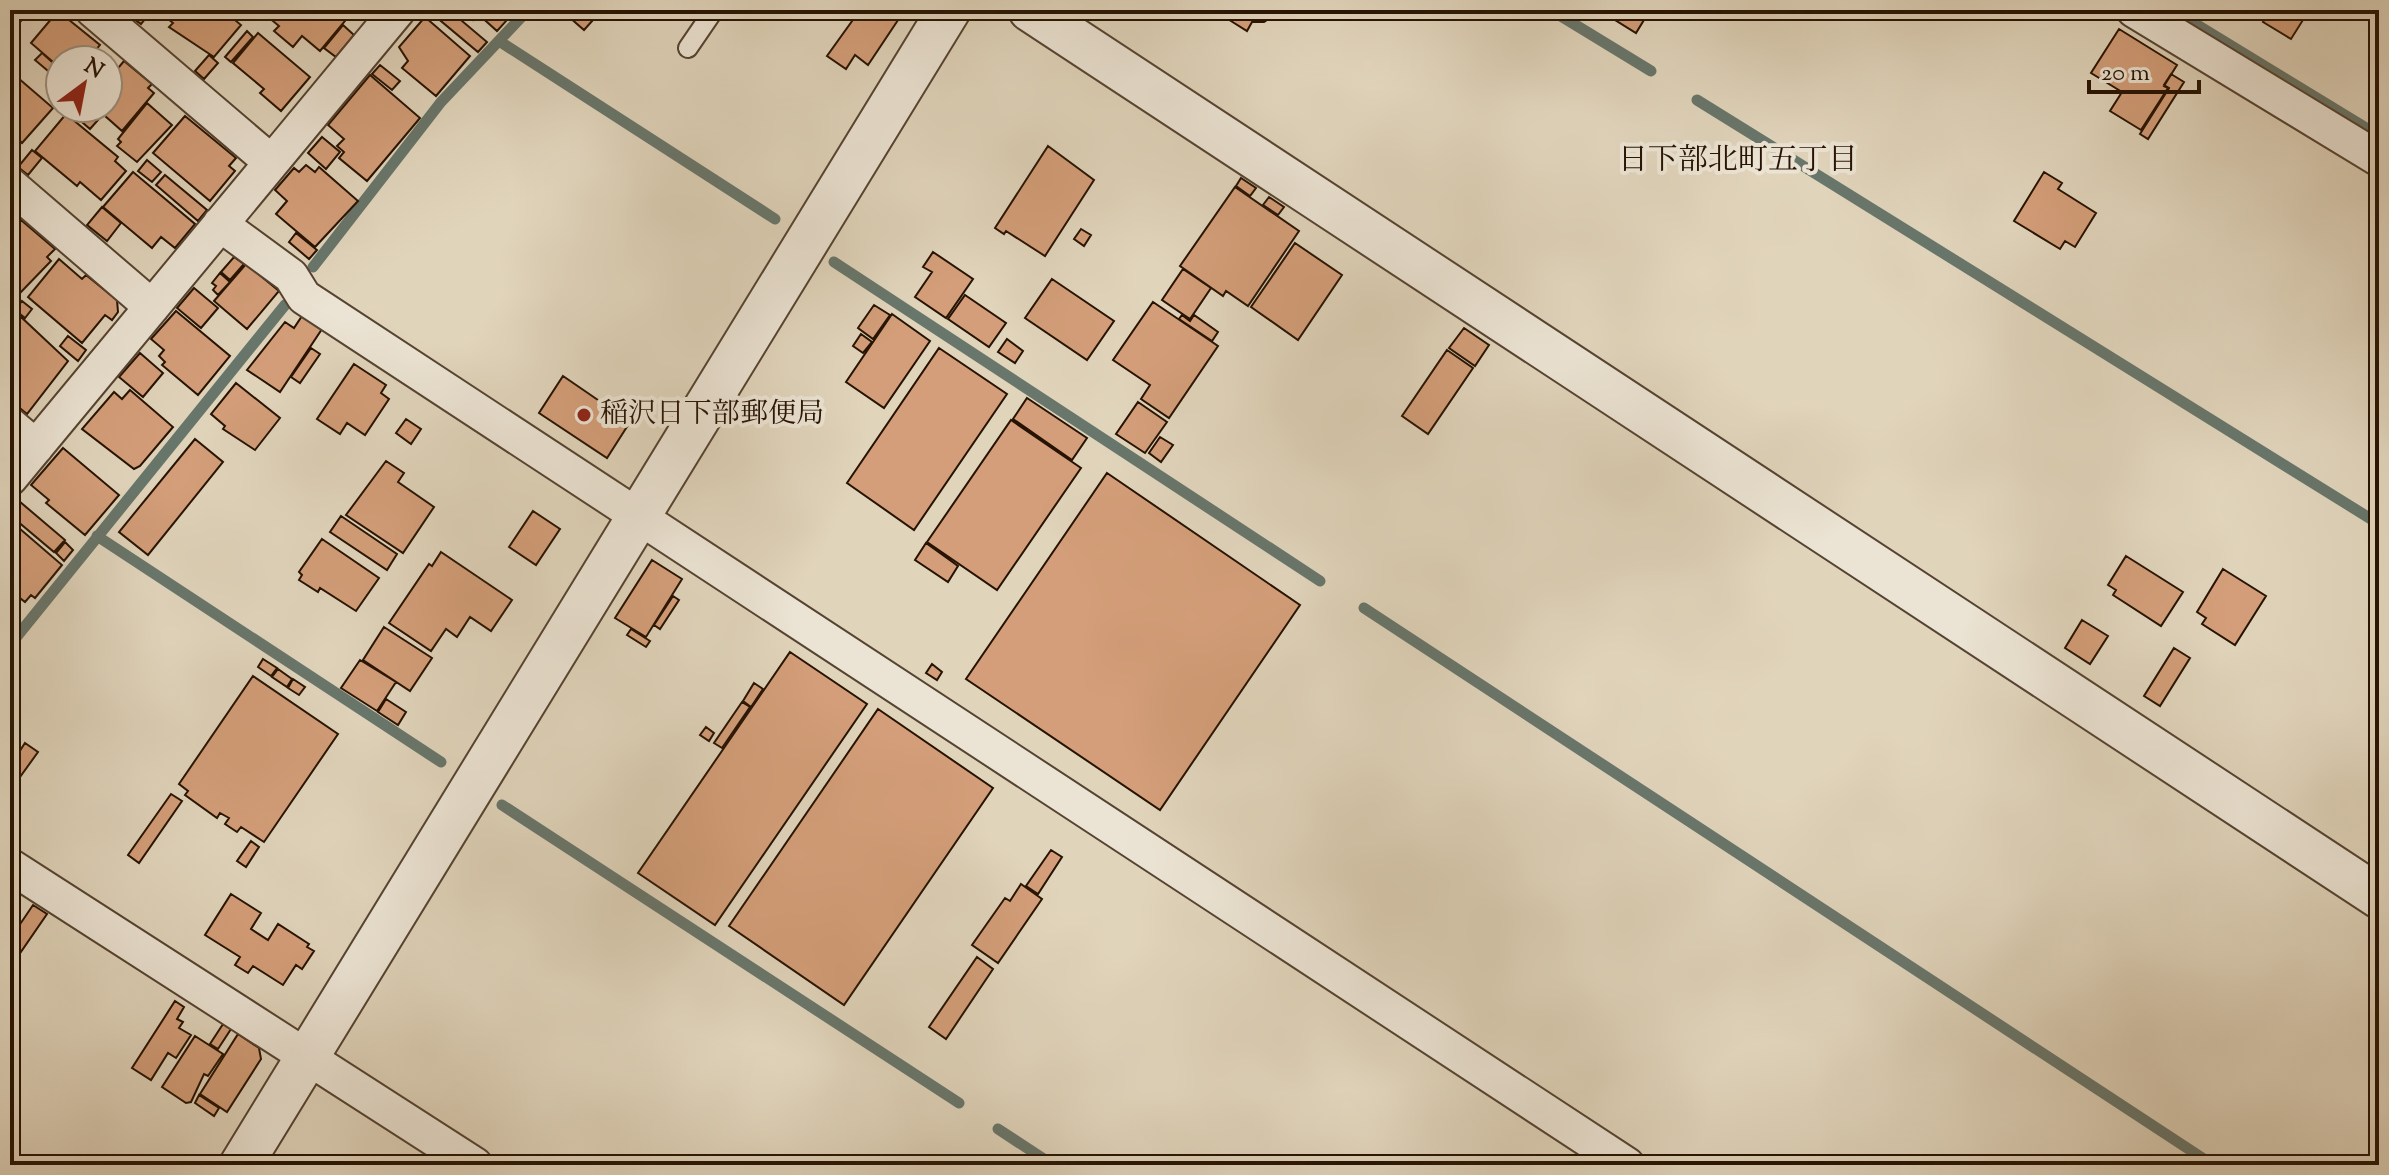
<svg xmlns="http://www.w3.org/2000/svg" width="2389" height="1175" font-family="'Sorts Mill Goudy','Noto Serif JP',serif">
	<rect width="100%" height="100%" fill="#e0d4bb"/>
	<filter id="stains"><feTurbulence type="fractalNoise" baseFrequency=".0025" numOctaves="4"/><feColorMatrix values="0 0 0 0 .2 0 0 0 0 .09 0 0 0 0 .02 0 0 0 .5 -.17"/></filter>
	<radialGradient id="worn" r=".72"><stop offset=".6" stop-color="#630" stop-opacity="0"/><stop offset="1" stop-color="#630" stop-opacity=".3"/></radialGradient>
	<g fill="none" stroke-linecap="round" stroke-linejoin="round">
		<path stroke="#68766b" stroke-width="11" d="M1551,10L1651,71
			M2184,17L2379,136
			M499,41L775,219
			M1697,100L2379,524
			M834,262L1320,581
			M313,267L441,102L528,10
			M97,536L441,762
			M1364,608L2213,1165
			M10,645L285,305
			M502,805L959,1103
			M998,1129L1053,1165"/>
	</g>
	<path fill="#d39e79" stroke="#271303" stroke-width="2" d="M10,10H19L26,15L10,34Z
		M135,10H152L141,24L130,16Z
		M173,10H223L241,25L214,57L169,27L173,23L167,18Z
		M264,10H344L350,15L320,51L302,36L293,47L274,31L279,26L262,12Z
		M449,10L487,42L478,52L429,11Z
		M463,10H516L497,31L478,14L473,20Z
		M561,10H602L584,30Z
		M860,10H888L900,17L868,65L855,55L846,69L827,56Z
		M1226,10H1282L1264,22H1252L1247,31L1223,16Z
		M1599,10H1650L1636,33Z
		M2271,10H2306L2308,12L2291,39L2263,22Z
		M58,11L100,45L95,51L104,60H60V68L31,43Z
		M425,17L470,56L436,96L402,68L408,61L399,47Z
		M343,25L354,35L336,57L324,48Z
		M2119,29L2177,65L2164,86L2168,88L2141,130L2110,111L2122,92L2091,73Z
		M247,31L253,37L231,62L225,57Z
		M258,33L310,77L281,111L260,93L264,89L233,63Z
		M42,53L60,69V81L35,60Z
		M209,55L218,63L204,79L195,71Z
		M124,61L152,84L148,88L154,93L122,131L104,115L107,111L103,108H108V80Z
		M380,65L400,81L392,90L372,74Z
		M10,71L53,108L22,143L10,133Z
		M2171,74L2184,82L2148,139L2140,134L2169,88L2164,85Z
		M370,75L420,118L367,181L339,158L344,152L337,146L344,139L328,125Z
		M147,103L172,125L137,162L117,146L121,142L118,139Z
		M82,108H101L105,112L90,129L75,116Z
		M66,114L118,157L115,161L126,171L101,200L80,182L77,186L35,151Z
		M185,116L236,158L229,166L235,171L210,201L153,153Z
		M322,137L340,152L326,169L308,153Z
		M1048,146L1094,180L1045,256L1006,231L1004,234L995,228Z
		M32,150L42,158L28,175L18,167Z
		M147,160L161,172L152,182L138,171Z
		M306,165L315,172L319,167L358,201L315,247L276,214L287,201L275,190L294,168L299,172Z
		M133,172L195,224L175,248L161,237L152,248L103,207Z
		M2044,172L2062,183L2058,189L2096,213L2075,247L2065,241L2060,249L2014,221Z
		M165,175L207,210L198,221L156,185Z
		M1241,178L1256,188L1250,196L1236,186Z
		M1235,187L1299,231L1248,306L1226,291L1223,296L1180,266Z
		M1269,197L1284,207L1278,215L1263,205Z
		M102,207L121,223L107,241L87,225Z
		M21,220L55,249L47,257L51,261L20,293L10,284V226L14,229Z
		M1081,229L1091,235L1084,246L1074,239Z
		M296,233L317,250L309,259L289,242Z
		M1295,243L1342,275L1298,340L1251,307Z
		M933,252L973,279L946,318L915,297L932,272L923,267Z
		M234,257L244,264L230,280L221,272Z
		M59,259L82,279L86,275L117,300L118,312L112,320L105,315L82,343L28,297Z
		M246,264L279,291L247,329L214,301Z
		M1183,269L1211,288L1190,319L1162,300Z
		M220,273L230,282L218,295L213,290L216,286L212,283Z
		M1052,279L1114,321L1087,360L1025,318Z
		M194,288L218,308L201,328L177,308Z
		M965,295L1006,323L989,347L948,319Z
		M22,301L32,309L25,318L15,310Z
		M1153,302L1218,346L1169,418L1141,399L1150,385L1113,360Z
		M874,305L890,315L873,339L858,328Z
		M176,311L230,356L198,395L162,365L165,362L159,356L164,350L151,339Z
		M11,314L18,320L21,317L68,361L27,414L10,400V383L16,375L10,370Z
		M892,314L930,341L884,408L846,382Z
		M1182,315L1190,321L1194,315L1218,332L1212,341L1179,319Z
		M302,316L322,329L280,392L247,370L285,322L294,328Z
		M1464,328L1489,345L1475,366L1449,348Z
		M861,334L872,342L863,353L853,346Z
		M68,336L86,350L78,361L60,346Z
		M1007,339L1023,351L1015,363L998,352Z
		M311,348L320,354L300,383L291,377Z
		M939,348L1007,394L914,530L847,483Z
		M1447,350L1473,368L1428,434L1402,416Z
		M140,353L163,373L143,397L119,377Z
		M354,364L386,385L381,393L389,399L365,435L347,423L340,434L317,419Z
		M563,376L630,422L607,458L539,413Z
		M236,383L280,418L255,450L223,429L225,426L211,414Z
		M130,390L173,427L140,466L134,469L82,429L114,392L122,399Z
		M1027,398L1087,438L1072,460L1013,419Z
		M1138,402L1167,422L1145,453L1116,434Z
		M406,419L421,429L411,444L396,433Z
		M1011,420L1081,468L997,590L927,542Z
		M1160,437L1173,445L1161,462L1149,453Z
		M195,439L223,462L148,555L119,532Z
		M63,448L119,495L85,535L46,503L49,500L31,485Z
		M386,461L404,473L398,482L434,507L403,553L346,515Z
		M1107,473L1300,605L1160,810L966,679Z
		M19,501L65,540L54,552L10,515Z
		M533,511L560,529L536,565L509,547Z
		M341,516L397,554L387,570L330,532Z
		M12,522L62,565L35,598L31,595L25,602L10,590L14,585L10,582Z
		M322,539L379,578L356,611L320,588L318,592L299,580L302,575L299,572Z
		M65,542L73,550L64,561L56,553Z
		M926,543L958,566L948,582L915,560Z
		M441,552L512,600L491,631L470,617L457,637L446,629L431,651L389,623L429,564L432,566Z
		M2126,556L2183,592L2161,626L2113,595L2116,590L2108,585Z
		M652,560L682,579L646,637L615,618Z
		M2223,569L2266,596L2235,645L2202,624L2206,618L2197,612Z
		M673,596L679,600L660,629L654,625Z
		M2082,620L2108,636L2090,664L2065,648Z
		M384,627L432,658L410,691L363,660Z
		M631,629L650,641L646,647L627,635Z
		M2174,648L2190,658L2160,706L2144,696Z
		M790,652L867,704L715,925L638,873Z
		M263,659L277,668L271,676L258,667Z
		M360,660L396,682L377,711L341,688Z
		M932,664L942,672L937,680L926,673Z
		M278,669L292,679L287,687L272,677Z
		M253,676L338,734L264,842L241,827L237,832L225,824L229,818L220,813L217,818L185,795L188,791L179,784Z
		M293,679L305,687L299,695L288,688Z
		M754,683L763,689L751,707L743,701Z
		M386,699L406,712L398,725L378,712Z
		M742,702L750,707L722,748L714,743Z
		M878,709L993,788L844,1005L729,926Z
		M706,727L714,733L709,741L700,735Z
		M25,743L38,752L10,791V766Z
		M171,794L182,801L139,863L128,855Z
		M251,841L259,847L246,867L237,861Z
		M1051,850L1062,857L1038,894L1026,886Z
		M1021,884L1042,899L998,963L972,945L1005,898L1010,901Z
		M231,894L261,913L251,929L268,940L278,924L309,944L307,947L314,951L302,969L296,965L283,985L253,966L248,973L235,965L240,957L205,935Z
		M33,905L47,914L16,959L10,955V939Z
		M977,957L993,969L946,1039L929,1027Z
		M175,1001L184,1007L177,1019L183,1022L179,1028L191,1035L176,1058L168,1053L151,1080L132,1068Z
		M223,1024L231,1029L218,1049L210,1044Z
		M238,1034L259,1048L261,1059L227,1112L200,1094Z
		M195,1036L223,1054L208,1076L204,1074L191,1102L186,1103L162,1087Z
		M199,1095L219,1108L214,1116L195,1103Z"/>
	<g fill="none" stroke-linecap="round" stroke-linejoin="round">
		<g stroke="#554331" stroke-width="22">
			<path id="service" d="M688,48L714,10"/>
		</g>
		<g stroke="#554331" stroke-width="38">
			<path id="minor" d="M93,10L271,162
				M2134,10L2379,159
				M10,185L152,307
				M220,224L291,276L304,297L1627,1165
				M10,425L36,447
				M10,478L398,10
				M10,866L475,1165"/>
		</g>
		<g stroke="#554331" stroke-width="46">
			<path id="tertiary" d="M1030,10L2379,897
				M241,1165L949,10"/>
		</g>
		<use href="#service" stroke="#ebe3d3" stroke-width="18"/>
		<use href="#minor" stroke="#ebe3d3" stroke-width="34"/>
		<use href="#tertiary" stroke="#ebe3d3" stroke-width="42"/>
	</g>
	<circle fill="#8f2418" stroke="#ebe3d3" stroke-width="3" cx="584" cy="415" r="8"/>
	<g text-anchor="middle" dominant-baseline="central" stroke-width="8" stroke-linejoin="round" paint-order="stroke">
		<g font-size="28" fill="#271303" stroke="#ebe3d3" text-anchor="start">
			<text x="600" y="415">稲沢日下部郵便局</text>
		</g>
		<g font-size="30" fill="#271303" stroke="#ebe3d3">
			<text x="1738" y="161">日下部北町五丁目</text>
		</g>
	</g>
	<rect width="2389" height="1175" fill="none" stroke="#e0d4bb" stroke-width="40"/>
	<rect x="12" y="12" width="2365" height="1151" fill="none" stroke="#271303" stroke-width="4"/>
	<rect x="20" y="20" width="2349" height="1135" fill="none" stroke="#271303" stroke-width="2"/>
	<g transform="translate(84 84) rotate(32)"><circle r="38" fill="#ebe3d3" stroke="#9d9080" stroke-width="2"/>
	<path d="M0-6L14 30L0 20L-14 30Z" fill="#8f2418"/>
	<text y="-12" font-size="22" font-weight="bold" text-anchor="middle" fill="#271303">N</text>
	</g>
	<path d="M2089 80v12h110v-12" fill="none" stroke="#271303" stroke-width="4"/>
	<text x="2101" y="80" font-size="24" fill="#271303" stroke="#ebe3d3" stroke-width="6" paint-order="stroke">20 m</text>
	<rect width="100%" height="100%" filter="url(#stains)"/>
	<rect width="100%" height="100%" fill="url(#worn)"/>
</svg>
